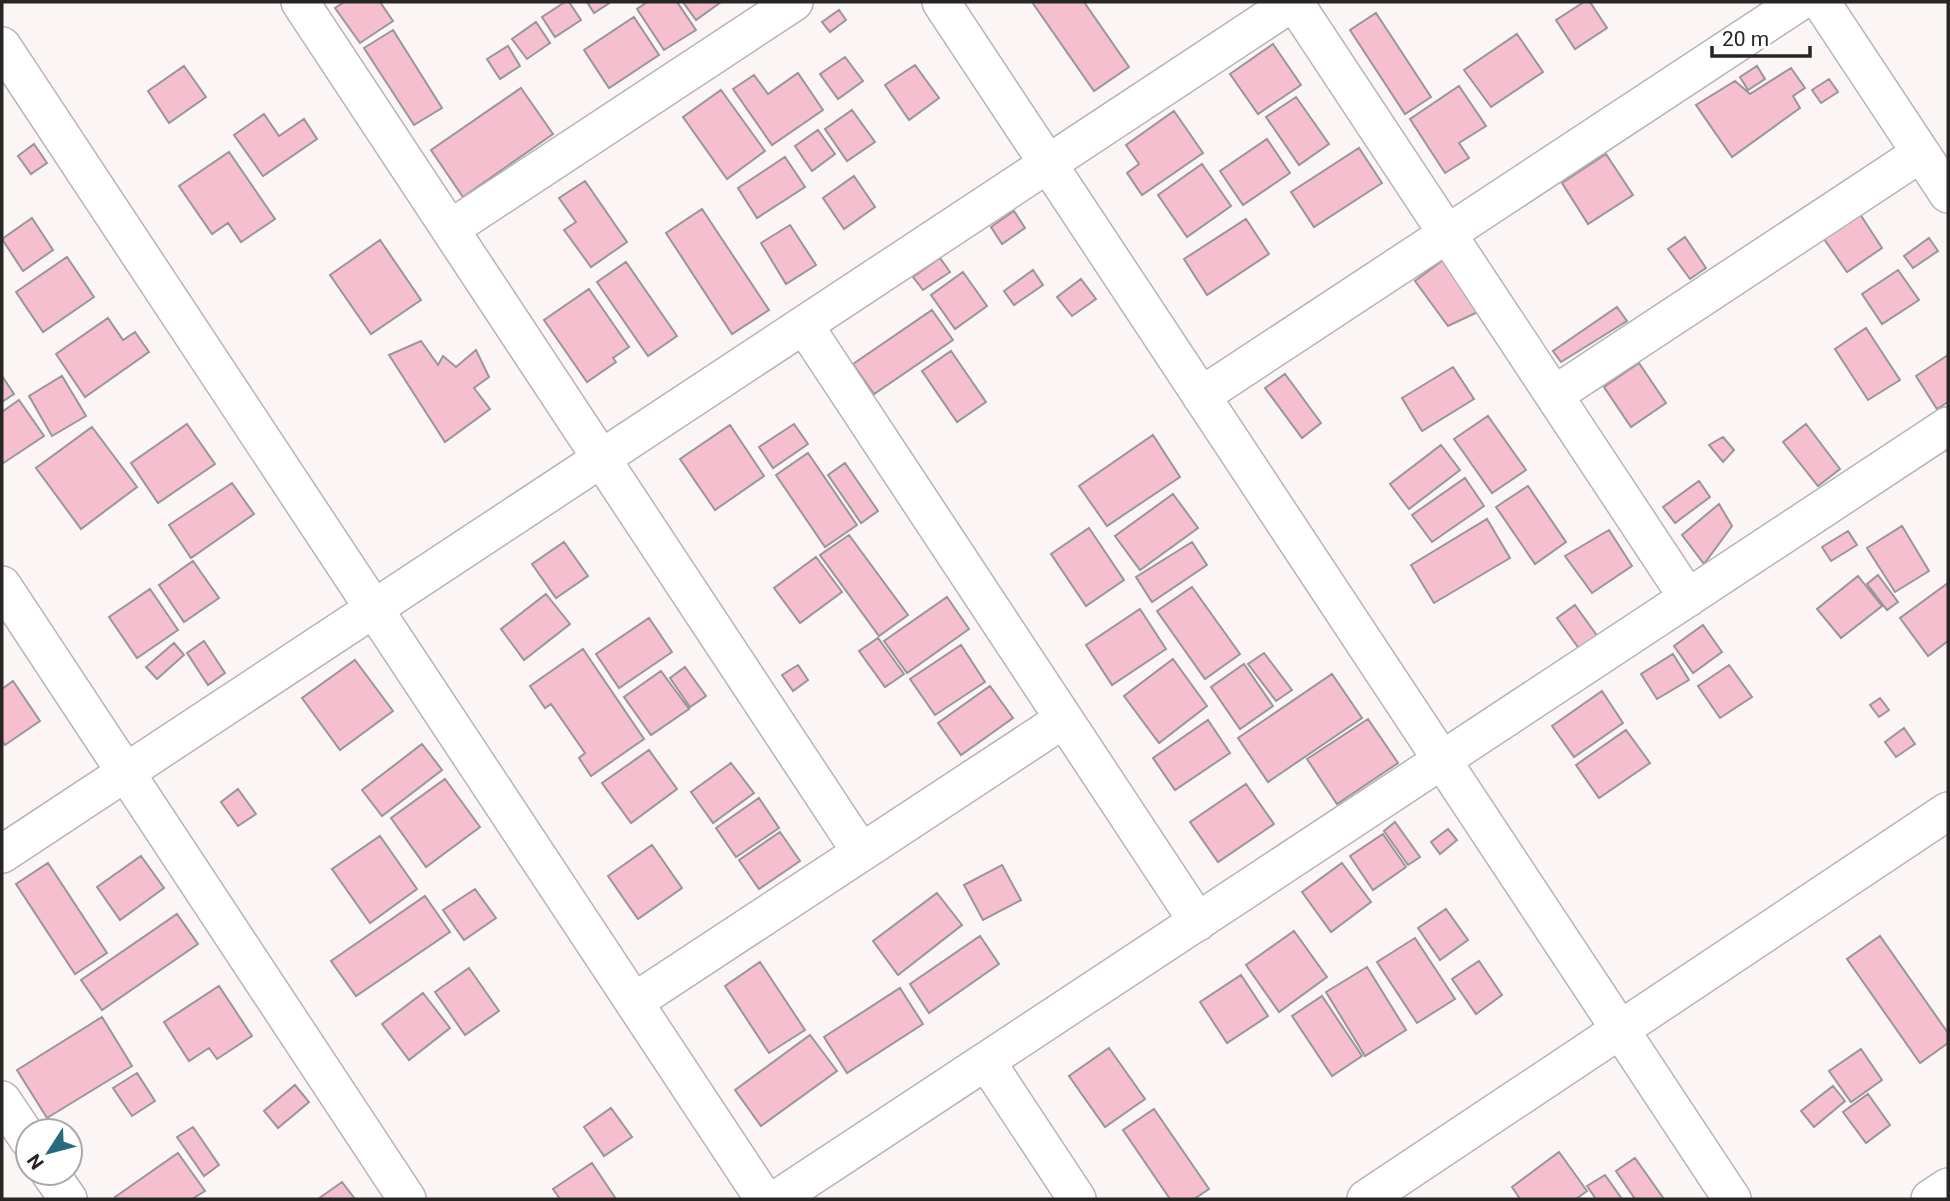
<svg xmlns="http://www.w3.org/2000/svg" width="1950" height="1201" font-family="Roboto,sans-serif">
	<rect width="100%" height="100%" fill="#fbf6f5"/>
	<path fill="#f6bfd0" stroke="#9a9697" stroke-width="2" d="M344,2H380L393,21L360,43L335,8Z
		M565,2H569L581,20L555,37L542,17Z
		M587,2H611L594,13Z
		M647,2H677L696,30L664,50L637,9Z
		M683,2H721L696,20Z
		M1032,2H1084L1129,67L1094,91Z
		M1584,2H1590L1607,28L1575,49L1556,20Z
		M839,10L846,20L830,32L822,22Z
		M1376,13L1431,97L1405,114L1350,30Z
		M634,17L659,55L609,88L584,50Z
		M536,22L550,43L527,59L512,39Z
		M393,30L442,108L414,125L364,48Z
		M1517,34L1543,72L1491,107L1464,70Z
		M1273,44L1301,85L1258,114L1230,74Z
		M508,46L520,66L500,79L487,59Z
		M845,57L863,81L838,99L820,74Z
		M915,65L939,98L909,120L885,85Z
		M184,66L206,97L169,123L148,91Z
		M1757,66L1765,79L1748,90L1740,77Z
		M1791,68L1805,88L1793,96L1800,108L1732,157L1696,105L1735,81L1750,94Z
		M798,73L823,110L772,145L733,89L754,75L768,94Z
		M1829,79L1838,92L1821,103L1812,90Z
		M1459,86L1486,126L1459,143L1469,158L1445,173L1410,119Z
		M521,88L553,134L463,197L431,150Z
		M721,90L765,151L727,179L683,117Z
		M1296,97L1329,144L1299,165L1266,117Z
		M852,110L875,142L847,161L825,129Z
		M1174,111L1203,153L1142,195L1127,173L1139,164L1126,145Z
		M264,114L279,136L304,119L317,139L263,176L234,135Z
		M818,130L835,154L812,171L795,146Z
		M1267,139L1290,173L1243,205L1220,171Z
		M34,144L47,163L31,174L18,156Z
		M1359,148L1382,183L1314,227L1291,192Z
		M229,152L275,219L241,242L228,223L212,234L179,186Z
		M1606,154L1633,195L1588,224L1562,183Z
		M785,157L805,187L757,218L738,188Z
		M1202,164L1231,206L1187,237L1158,195Z
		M854,176L875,207L844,229L823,198Z
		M585,181L627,242L591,267L564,230L576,222L559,198Z
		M702,209L769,310L732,334L666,233Z
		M1014,211L1025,228L1002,244L991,227Z
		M1860,214L1882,248L1847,272L1824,239Z
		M32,218L53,250L23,271L2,239Z
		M1246,219L1269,254L1207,295L1184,259Z
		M790,225L816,265L786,284L761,243Z
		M1685,237L1706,268L1690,279L1668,249Z
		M1929,238L1938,251L1913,268L1904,256Z
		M380,240L421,300L371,334L330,275Z
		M67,257L94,297L43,332L16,292Z
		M1447,257L1482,310L1448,326L1415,281Z
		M940,258L950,272L923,290L913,277Z
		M626,262L677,336L648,356L597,282Z
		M1033,270L1043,285L1014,305L1004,291Z
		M1898,270L1919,300L1882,324L1862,294Z
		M963,272L987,306L955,329L931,295Z
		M1081,279L1096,299L1072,316L1057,297Z
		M589,289L629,347L613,358L616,362L587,382L544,320Z
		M1617,307L1627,321L1561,362L1553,351Z
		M932,310L953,340L874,394L853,364Z
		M108,318L123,340L135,332L149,352L85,397L56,354Z
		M1866,328L1900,380L1868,400L1835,349Z
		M421,341L438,365L443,356L456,367L476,350L489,377L474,388L490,409L445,442L389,355Z
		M951,351L986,402L957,422L922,371Z
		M1948,355V402L1937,409L1916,376Z
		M1639,363L1666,403L1631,427L1604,387Z
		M1453,367L1474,399L1422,431L1402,398Z
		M1285,374L1321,423L1302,438L1265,388Z
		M2,376L14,394L2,402Z
		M62,376L86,416L52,436L29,396Z
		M19,400L44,436L2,464V412Z
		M1488,416L1526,470L1492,493L1454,439Z
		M187,424L215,464L158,503L131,463Z
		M794,424L808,444L773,468L759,447Z
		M1806,424L1840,469L1818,486L1783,442Z
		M730,425L764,476L715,510L680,459Z
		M92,427L137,487L81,529L36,468Z
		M1153,435L1180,477L1107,526L1079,486Z
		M1723,437L1734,450L1723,462L1709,445Z
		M1441,445L1460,470L1409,509L1390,484Z
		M808,453L857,525L825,547L776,475Z
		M845,463L878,511L861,523L828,475Z
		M1465,478L1484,506L1432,542L1412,515Z
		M1699,481L1710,497L1675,523L1663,507Z
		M232,483L254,514L191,558L169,525Z
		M1528,486L1566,542L1535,564L1496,507Z
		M1173,494L1198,528L1140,570L1115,536Z
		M1719,504L1732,526L1704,564L1682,535Z
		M1487,519L1510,558L1434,603L1411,565Z
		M1902,526L1929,571L1895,592L1867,548Z
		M1089,528L1124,580L1086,606L1051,554Z
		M1609,530L1632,566L1592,593L1565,556Z
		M1848,531L1857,545L1831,561L1822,547Z
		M849,535L908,615L879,636L820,555Z
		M564,542L588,576L556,598L532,564Z
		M1192,542L1207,565L1152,602L1136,577Z
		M816,557L842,592L800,623L774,588Z
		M193,561L219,598L184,622L159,585Z
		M1878,575L1898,602L1887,610L1867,584Z
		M1858,576L1882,606L1841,638L1817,609Z
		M1948,583V641L1928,656L1900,618Z
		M1192,587L1240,654L1205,679L1157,611Z
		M150,589L178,630L137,658L109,617Z
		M546,594L570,624L524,660L501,629Z
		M947,597L969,629L907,673L884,641Z
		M1575,605L1598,637L1580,650L1557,618Z
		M1140,609L1166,649L1112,685L1086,645Z
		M649,618L672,652L619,688L596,654Z
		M1703,625L1722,652L1693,673L1674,646Z
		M878,638L904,674L885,687L859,651Z
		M204,641L225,673L208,685L187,653Z
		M174,643L184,655L157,679L146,667Z
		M961,645L985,682L935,715L910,679Z
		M583,649L644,739L591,776L579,758L585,753L551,704L545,708L530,686Z
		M1264,653L1292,690L1276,701L1248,664Z
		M1673,654L1689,680L1657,699L1641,674Z
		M1173,659L1207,706L1159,743L1124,696Z
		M355,660L393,711L340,750L302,698Z
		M1244,664L1273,706L1240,729L1211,687Z
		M798,665L808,680L793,691L782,675Z
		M1729,665L1752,697L1720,718L1698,686Z
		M685,667L706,696L690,707L670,678Z
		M661,671L689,709L651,735L624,697Z
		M1332,674L1362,718L1268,782L1238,738Z
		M13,681L40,721L5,745L2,741V689Z
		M990,686L1013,718L961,755L938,723Z
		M1602,691L1623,723L1574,757L1552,726Z
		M1880,698L1889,710L1879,717L1870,705Z
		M1368,719L1398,763L1337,804L1307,759Z
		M1208,720L1230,753L1175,790L1153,758Z
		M1904,728L1915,744L1896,757L1885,742Z
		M1626,730L1650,763L1599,798L1576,765Z
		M422,744L442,770L382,816L362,790Z
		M649,750L677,789L631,823L602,783Z
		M731,763L754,793L713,823L691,792Z
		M445,779L480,827L426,867L391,818Z
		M1246,784L1274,824L1218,862L1190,822Z
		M238,789L256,814L238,826L221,802Z
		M759,798L779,828L736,857L716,828Z
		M1395,822L1420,857L1408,865L1384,831Z
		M1448,829L1457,840L1440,854L1431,842Z
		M780,832L800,861L759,889L739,860Z
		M1383,834L1406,867L1373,890L1350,856Z
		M380,836L417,889L370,923L332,869Z
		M652,845L682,888L638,919L608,876Z
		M141,856L164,888L120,920L97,887Z
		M48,863L107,953L75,974L16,884Z
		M1342,863L1371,902L1331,932L1302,892Z
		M1002,865L1021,900L983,920L964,885Z
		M475,889L496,918L464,940L443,910Z
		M937,893L962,925L898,975L873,941Z
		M425,896L450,932L356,996L331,961Z
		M1446,909L1468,940L1440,960L1418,928Z
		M177,914L198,944L102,1010L81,980Z
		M1294,931L1327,977L1279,1012L1246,965Z
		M980,936L999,964L929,1013L910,984Z
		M1880,936L1948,1033V1043L1920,1063L1847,959Z
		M1415,938L1455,999L1417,1023L1377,962Z
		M1479,961L1502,995L1476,1014L1452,979Z
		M760,962L805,1030L769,1053L725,986Z
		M1367,967L1406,1030L1365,1056L1326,992Z
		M469,968L499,1011L465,1035L435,992Z
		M1241,975L1268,1016L1227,1043L1200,1002Z
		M219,986L252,1036L217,1059L209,1048L189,1061L164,1022Z
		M900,988L923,1024L847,1073L824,1037Z
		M423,993L450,1028L409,1060L382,1024Z
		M1322,996L1362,1056L1332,1076L1292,1016Z
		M102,1017L132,1066L47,1118L17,1070Z
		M810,1035L837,1071L761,1126L735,1090Z
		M1109,1048L1145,1099L1105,1127L1069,1076Z
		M1861,1049L1882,1080L1851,1102L1829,1071Z
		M137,1073L155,1101L132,1116L113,1088Z
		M295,1085L309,1102L278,1128L264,1111Z
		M1833,1086L1845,1101L1814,1127L1801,1111Z
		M1868,1094L1890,1125L1866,1143L1843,1112Z
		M611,1108L632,1137L604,1156L584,1127Z
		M1154,1109L1209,1189L1194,1199H1170L1123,1130Z
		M193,1127L219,1165L204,1176L177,1137Z
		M1559,1152L1587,1191L1576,1199H1520L1512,1187Z
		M178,1153L205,1191L192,1199H116L115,1197Z
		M1635,1158L1664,1199H1635L1616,1171Z
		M592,1163L616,1199H560L553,1189Z
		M1605,1175L1622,1199H1596L1587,1186Z
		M342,1182L355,1199H318Z"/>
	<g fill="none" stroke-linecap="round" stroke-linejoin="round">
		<g stroke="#b8b4b3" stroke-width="40">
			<path id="minor" d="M300,2L861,852
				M941,2L1732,1199
				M1294,2L1688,598
				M1821,2L1948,194
				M2,46L764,1199
				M450,229L794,2
				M804,325L1198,922
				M1554,395L1921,153
				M1201,396L1799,2
				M2,585L407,1199
				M2,854L1293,2
				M634,1002L1064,719
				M986,1061L1077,1199
				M2,1100L28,1139
				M50,1173L68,1199
				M777,1199L1948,426
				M1366,1199L1948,811
				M1930,1199L1948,1187"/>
		</g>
		<use href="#minor" stroke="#fff" stroke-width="37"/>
	</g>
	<rect width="1950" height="1201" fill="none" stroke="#272625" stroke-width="7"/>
	<g transform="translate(49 1152) rotate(234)"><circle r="33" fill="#ffffff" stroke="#a9a8a8" stroke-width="2"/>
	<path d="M0-5L12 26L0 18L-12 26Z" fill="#296a7e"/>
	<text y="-10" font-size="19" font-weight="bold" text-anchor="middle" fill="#272625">N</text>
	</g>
	<path d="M1712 46v10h98v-10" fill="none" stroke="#272625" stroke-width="3.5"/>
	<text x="1722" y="46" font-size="21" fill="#272625" stroke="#ffffff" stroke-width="5" paint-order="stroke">20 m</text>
</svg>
